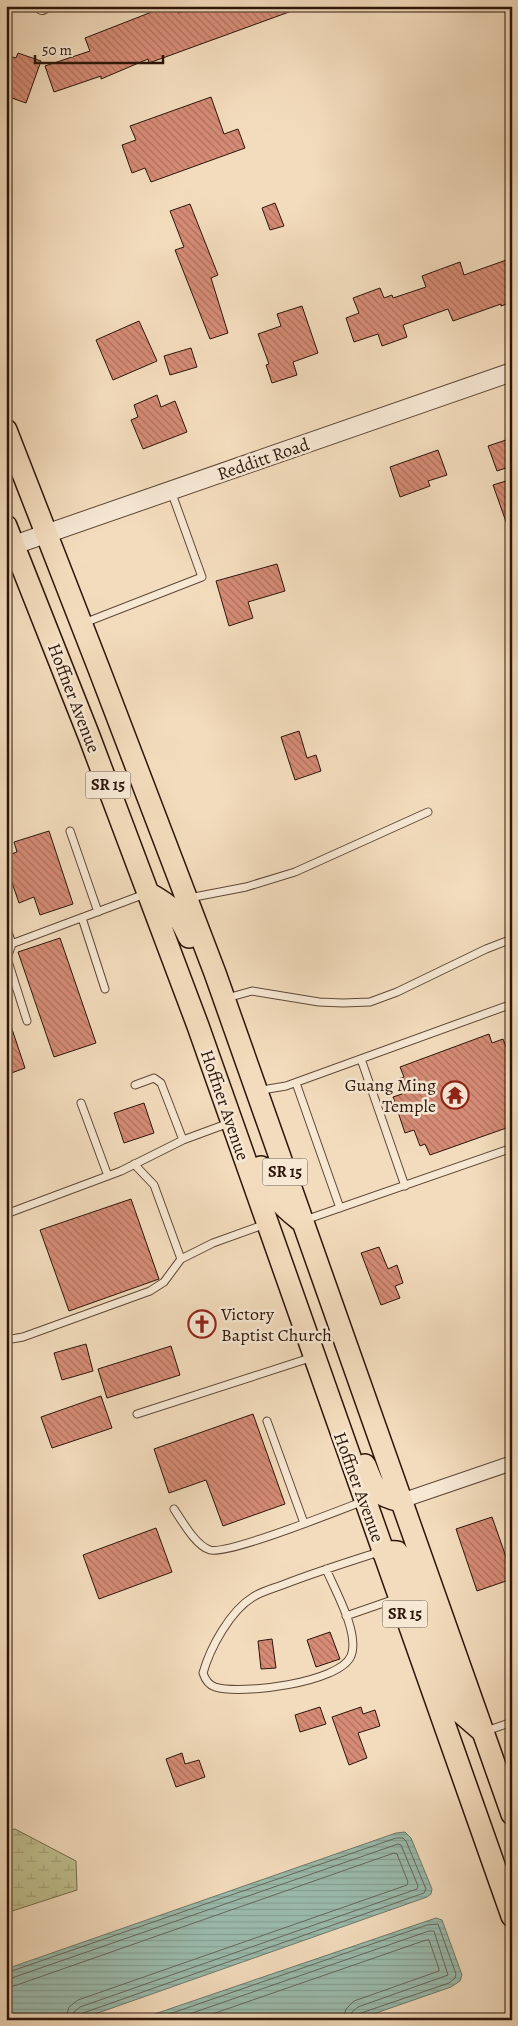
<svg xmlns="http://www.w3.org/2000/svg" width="518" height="2026" font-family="Alegreya,serif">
	<defs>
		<pattern id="wetland-marsh" width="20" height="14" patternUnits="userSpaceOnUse" patternTransform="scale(1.25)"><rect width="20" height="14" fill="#bfbf8e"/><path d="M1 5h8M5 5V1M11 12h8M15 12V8" fill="none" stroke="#a4a379"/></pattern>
		<pattern id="water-rules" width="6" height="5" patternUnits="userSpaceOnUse" patternTransform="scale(1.25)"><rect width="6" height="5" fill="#9bbcae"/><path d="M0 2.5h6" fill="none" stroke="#86a194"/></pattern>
		<pattern id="building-back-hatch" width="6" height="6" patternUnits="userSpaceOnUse" patternTransform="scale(1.25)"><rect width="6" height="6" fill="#d68c76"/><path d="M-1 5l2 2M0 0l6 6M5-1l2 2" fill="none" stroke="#ae715f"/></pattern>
	</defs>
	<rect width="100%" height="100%" fill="#f3dcbd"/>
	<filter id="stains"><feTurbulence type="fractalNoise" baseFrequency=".004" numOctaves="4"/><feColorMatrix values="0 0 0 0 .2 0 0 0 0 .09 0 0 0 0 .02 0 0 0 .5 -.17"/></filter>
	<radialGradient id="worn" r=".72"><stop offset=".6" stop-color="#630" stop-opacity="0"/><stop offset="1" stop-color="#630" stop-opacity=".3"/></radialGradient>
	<path fill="url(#wetland-marsh)" stroke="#766a4c" d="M15,1829L76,1861L77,1890L6,1913V1831Z"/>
	<path fill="url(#water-rules)" stroke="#6f7a6c" d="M405,1832L411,1838L432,1889L431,1894L427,1897L78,2020H6V1969L396,1833Z
		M436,1918L442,1920L462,1975L460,1981L451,1987L356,2020H137Z"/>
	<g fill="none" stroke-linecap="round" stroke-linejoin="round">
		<path stroke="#64695c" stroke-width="1" d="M6,1973L396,1838H403L406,1841L426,1889L424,1893L83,2013L80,2015L79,2020
			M6,1980L398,1844L401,1845L418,1886L417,1889L80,2007L74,2012L73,2020
			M6,1987L14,1986L394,1853L397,1854L408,1882L407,1885L78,2000L69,2007L65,2020
			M152,2020L427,1925L438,1924L456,1974L455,1978L449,1983L361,2013L358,2015L357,2020
			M172,2020L429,1931H434L448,1975L358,2007L352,2012L351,2020
			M195,2020L426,1940H429L439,1969V1971L354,2001L346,2009L343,2020"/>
	</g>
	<path fill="url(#building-back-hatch)" stroke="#2c160a" d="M167,6H176L178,13L197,6H299L300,8L149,63L148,59L101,79V76L54,92L45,66L90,51L85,38Z
		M18,53L41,61L26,103L6,96V55L16,58Z
		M211,97L224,134L238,129L245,148L151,182L145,168L132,173L122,145L136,140L130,126Z
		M275,203L284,226L270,230L262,208Z
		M190,204L218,275L211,278L228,333L210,339L175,250L184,247L170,211Z
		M512,258V302L501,306V304L453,321L448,309L403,325L407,337L382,346L378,334L354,342L346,318L359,313L353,298L380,288L384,298L392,295L393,298L426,287L422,276L460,262L464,275Z
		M302,306L318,353L293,362L297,375L272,383L266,365L269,364L258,334L281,326L277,314Z
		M139,321L157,361L113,380L96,340Z
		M191,348L197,367L170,375L164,356Z
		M157,395L161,407L175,401L187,432L143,449L131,420L138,417L134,405Z
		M512,438V466L497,471L488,446Z
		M438,450L447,475L428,481L430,486L400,497L390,467Z
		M506,481L512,499V533H510L493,485Z
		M277,564L285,591L248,602L253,618L229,626L216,581Z
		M299,731L307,758L316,755L321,771L295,780L281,737Z
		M49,831L73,904L40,915L34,897L19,903L6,865V856L17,852L14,842Z
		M60,938L96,1043L54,1057L18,952Z
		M9,1020L25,1068L6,1075V1021Z
		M489,1034L492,1043L503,1039L512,1062V1126L430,1155L425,1144L420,1146L414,1130L405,1133L393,1097L402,1094L397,1079L404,1077L400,1067Z
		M144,1103L154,1133L124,1143L114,1113Z
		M131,1199L159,1279L69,1311L40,1230Z
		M379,1247L388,1269L397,1265L403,1283L395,1286L400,1298L381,1305L361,1253Z
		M86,1344L93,1371L62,1380L54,1353Z
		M171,1346L180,1375L107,1398L98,1369Z
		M101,1396L112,1428L52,1448L41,1417Z
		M253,1414L285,1504L223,1526L206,1480L169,1493L154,1449Z
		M492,1517L512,1574V1579L477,1591L456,1529Z
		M156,1528L172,1572L99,1599L83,1555Z
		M330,1632L340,1659L316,1667L307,1640Z
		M272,1639L276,1668L261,1669L258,1641Z
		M320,1707L326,1724L300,1732L295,1715Z
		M361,1707L363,1714L375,1710L380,1726L358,1733L367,1758L349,1765L332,1717Z
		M182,1753L185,1764L199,1760L205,1777L176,1787L166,1759Z"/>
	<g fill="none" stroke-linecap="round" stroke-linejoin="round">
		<g stroke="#5e4837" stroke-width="9">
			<path id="service" d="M84,623L202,577L171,491
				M70,831L98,912
				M189,898L246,887L295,872L428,812
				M82,918L105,989
				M6,926L12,944L7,958L27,1021
				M6,946L145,894
				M227,998L252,991L319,1002L343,1003L370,1002L397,992L486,949L512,939
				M361,1059L405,1186
				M296,1083L340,1208
				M135,1085L154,1078L161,1083L183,1140
				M260,1092L268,1089L286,1086L512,1004
				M81,1103L108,1176
				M134,1164L154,1185L181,1259L213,1243L266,1224
				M6,1214L121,1171L183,1140L229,1123
				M305,1220L512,1148
				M6,1340L23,1337L150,1291L164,1282L181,1259
				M137,1414L313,1357
				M267,1421L304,1523
				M174,1509C182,1521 196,1546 210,1550C228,1555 340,1510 364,1501
				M326,1569C335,1590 360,1634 351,1656C339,1683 241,1695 215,1687C209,1685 205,1679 203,1673C210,1648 230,1611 253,1597C262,1591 275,1588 285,1584C316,1572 348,1562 379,1552
				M346,1616L398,1598
				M486,1731L512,1722"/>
		</g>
		<g stroke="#5e4837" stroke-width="16">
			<path id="minor" d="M42,7L44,6
				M401,1501L512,1463"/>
		</g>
		<g stroke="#5e4837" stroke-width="20">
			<path id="tertiary" d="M14,545L512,372"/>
		</g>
		<g stroke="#2c160a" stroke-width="24">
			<path id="primary" d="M6,430L99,669L215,973L512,1814
				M6,526L89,736L198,1026L512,1916
				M148,893C173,907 177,911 189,937
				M261,1167C271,1193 277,1202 300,1220
				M365,1465C375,1489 374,1495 401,1501
				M382,1551L397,1552L405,1564L459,1711L481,1730"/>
		</g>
		<use href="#service" stroke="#f7e8d4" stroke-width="7"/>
		<use href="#minor" stroke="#f7e8d4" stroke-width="14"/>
		<use href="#tertiary" stroke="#f7e8d4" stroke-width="18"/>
		<use href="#primary" stroke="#f3dcbd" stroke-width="21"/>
	</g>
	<defs>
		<g id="temple-ring" transform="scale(1.4375)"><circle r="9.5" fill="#f7e8d4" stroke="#8f2418" stroke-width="1.5"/><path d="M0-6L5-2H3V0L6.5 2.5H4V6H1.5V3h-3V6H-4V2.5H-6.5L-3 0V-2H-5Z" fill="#8f2418"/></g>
		<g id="church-ring" transform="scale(1.4375)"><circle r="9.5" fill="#f7e8d4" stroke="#8f2418" stroke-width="1.5"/><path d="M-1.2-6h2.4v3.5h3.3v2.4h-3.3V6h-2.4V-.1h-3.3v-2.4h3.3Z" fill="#8f2418"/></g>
	</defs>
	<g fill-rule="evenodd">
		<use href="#temple-ring" x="455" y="1095"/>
		<use href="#church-ring" x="202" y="1324"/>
	</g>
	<g text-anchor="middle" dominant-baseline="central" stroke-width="5" stroke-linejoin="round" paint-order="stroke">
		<g fill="#f7e8d4" stroke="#695547" stroke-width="1">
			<rect x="85.5" y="771.5" width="45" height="27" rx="4"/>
			<rect x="262.5" y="1158.5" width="45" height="27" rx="4"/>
			<rect x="382.5" y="1600.5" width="45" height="27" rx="4"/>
		</g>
		<g font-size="16" font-weight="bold" fill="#2c160a">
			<text x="108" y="785">SR 15</text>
			<text x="285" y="1172">SR 15</text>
			<text x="405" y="1614">SR 15</text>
		</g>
		<g font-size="18" fill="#2c160a" stroke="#f7e8d4">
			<text transform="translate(263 459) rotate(-19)">Redditt Road</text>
			<text transform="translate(74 698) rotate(69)">Hoffner Avenue</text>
			<text transform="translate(225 1105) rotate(71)">Hoffner Avenue</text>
			<text transform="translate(359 1487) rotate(70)">Hoffner Avenue</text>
		</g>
		<g font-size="18" fill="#2c160a" stroke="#f7e8d4" text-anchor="end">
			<text x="436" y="1085">Guang Ming<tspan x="436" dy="21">Temple</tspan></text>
			<text x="221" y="1314" text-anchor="start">Victory<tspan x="221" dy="21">Baptist Church</tspan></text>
		</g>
	</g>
	<rect width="518" height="2026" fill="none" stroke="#f3dcbd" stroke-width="25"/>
	<rect x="8" y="8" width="503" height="2011" fill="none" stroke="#2c160a" stroke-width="2.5"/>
	<rect x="12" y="12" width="493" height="2001" fill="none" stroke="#2c160a"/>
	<path d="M35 55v8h128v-8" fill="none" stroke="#2c160a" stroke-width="2.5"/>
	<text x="42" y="55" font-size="15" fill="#2c160a" stroke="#f7e8d4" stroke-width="4" paint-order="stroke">50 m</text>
	<rect width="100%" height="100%" filter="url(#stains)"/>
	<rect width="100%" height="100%" fill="url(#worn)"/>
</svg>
